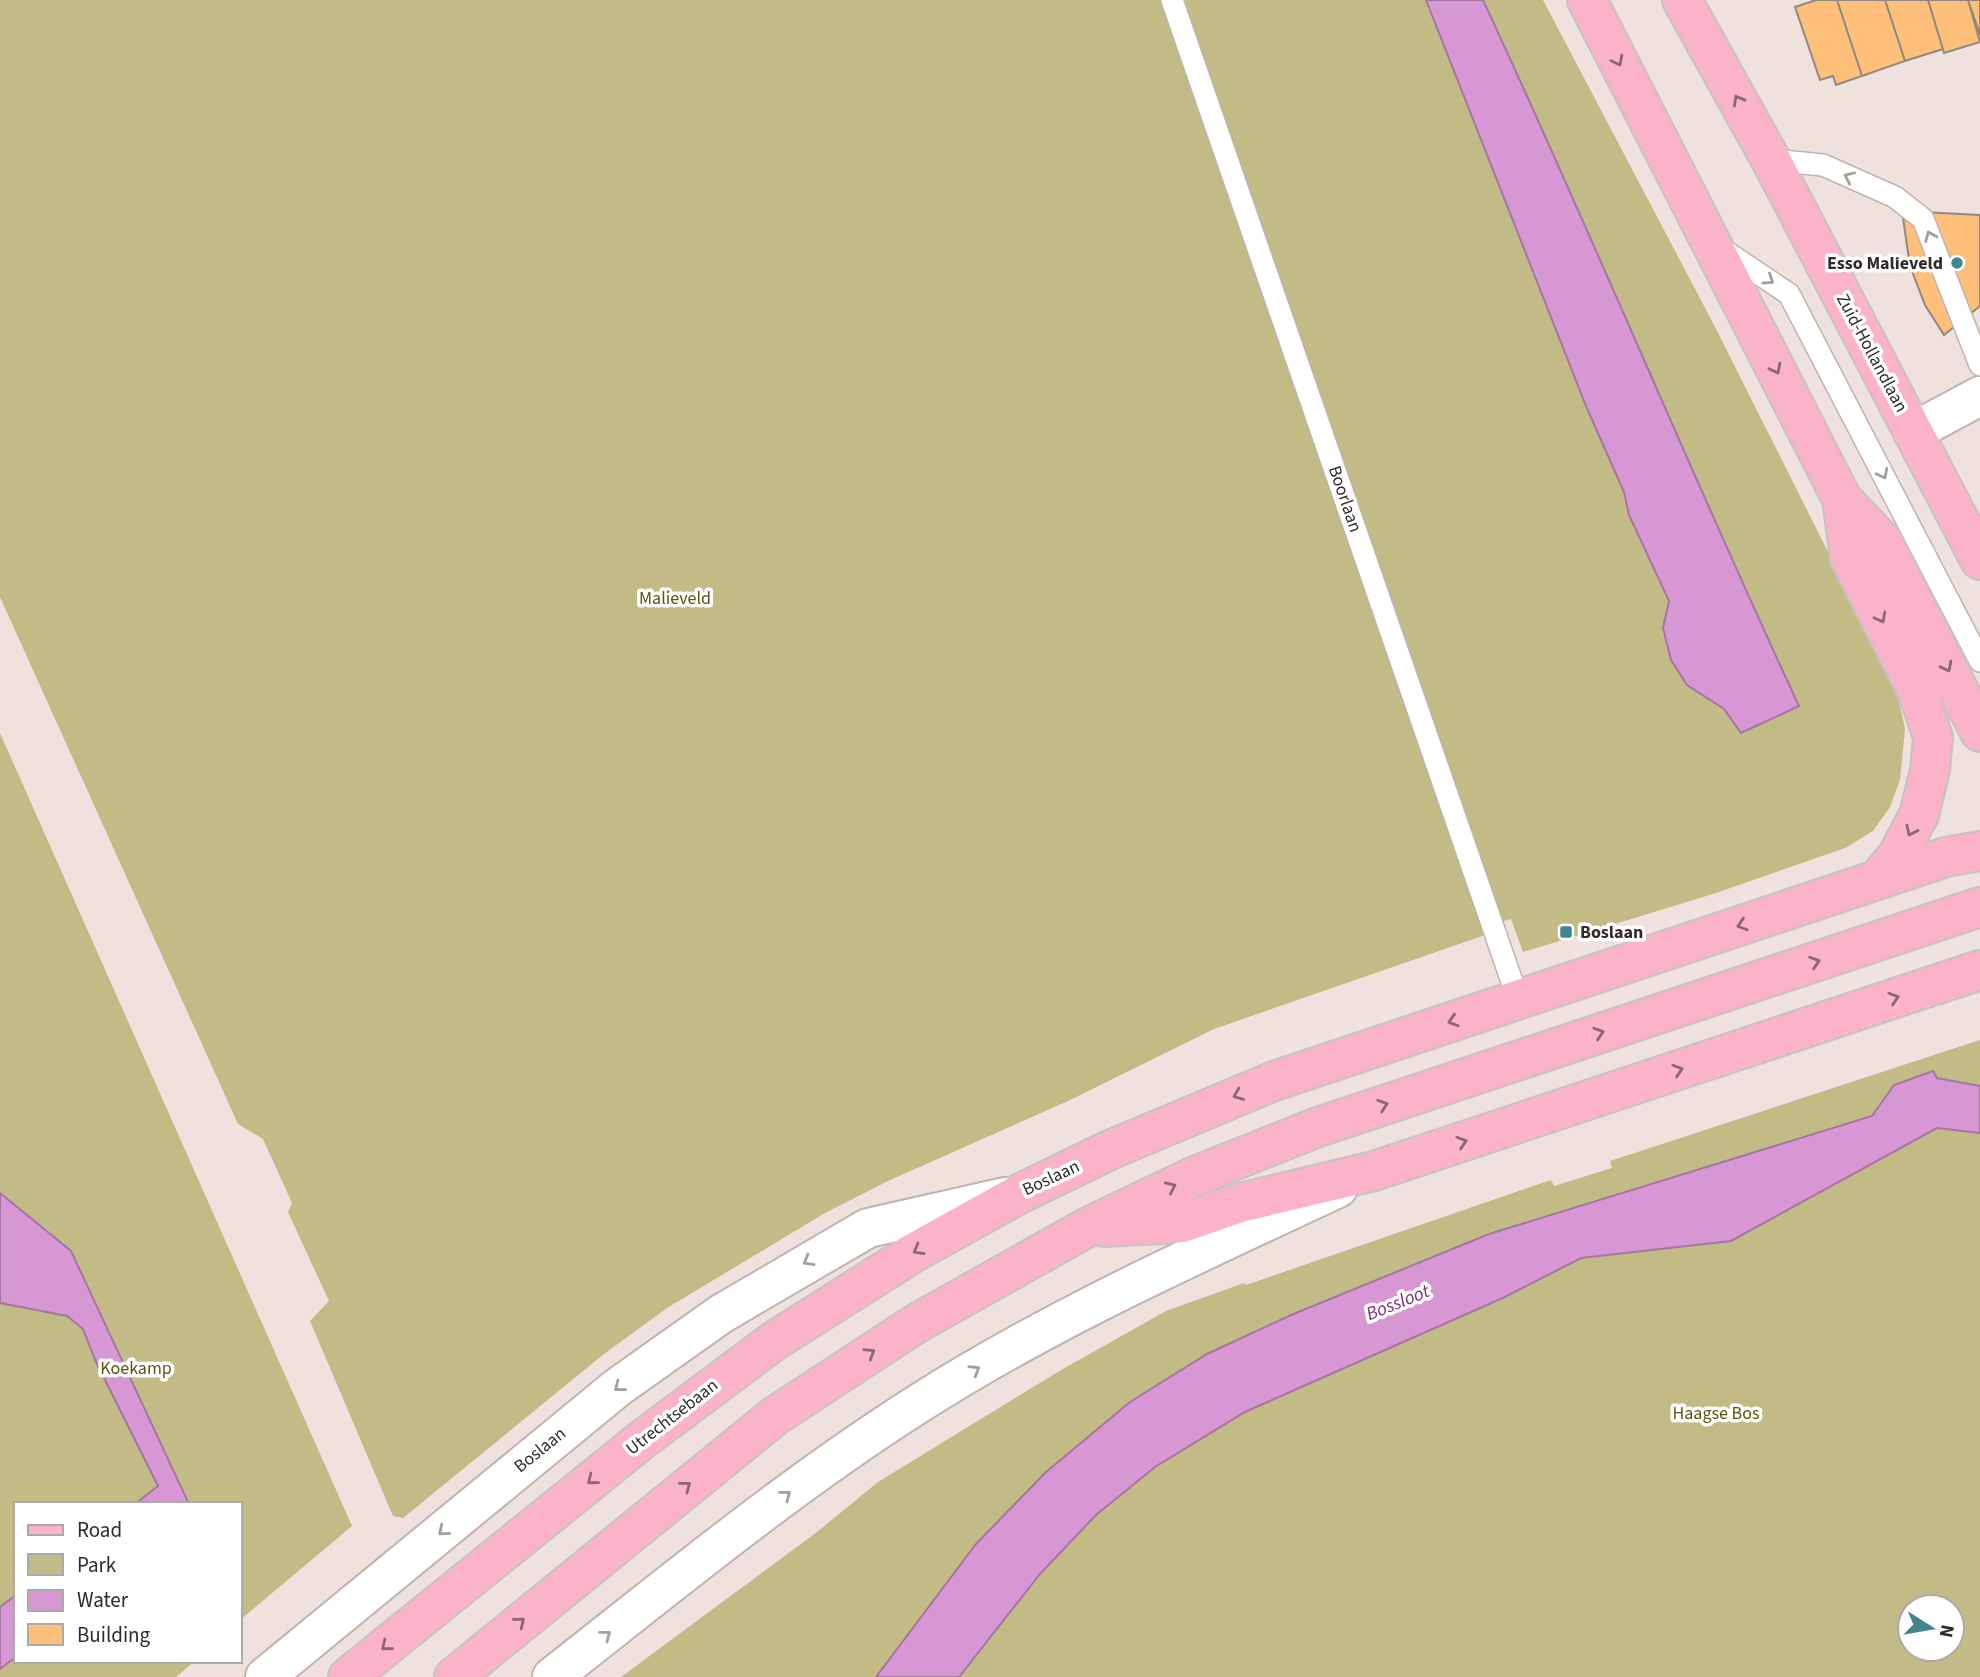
<svg xmlns="http://www.w3.org/2000/svg" width="1980" height="1677" font-family="'Source Sans 3',sans-serif">
	<rect width="100%" height="100%" fill="#efe1dd"/>
	<path fill="#c2bb85" fill-rule="evenodd" d="M0,0H1454L1799,705C1690,472 1592,234 1483,0H1543L1714,325L1896,687L1905,729L1900,780L1890,807L1873,831L1845,848L1713,894L1523,952L1511,919L1485,926L1488,934L1214,1029L1068,1101L888,1181L825,1213L667,1308L604,1354L403,1518L393,1516L310,1321L329,1301L288,1212L292,1203L263,1139L238,1124L0,597Z
		M0,733L352,1526L240,1620V1504H16V1661H195L176,1677H0Z
		M1980,1040V1677H621L817,1532L878,1482L1061,1370L1166,1311L1244,1283L1246,1285L1551,1180L1554,1186L1612,1168L1610,1161ZM1910,1607H1952V1649H1910Z"/>
	<path fill="#d796d4" stroke="#a576a1" stroke-width="2" d="M1426,0H1483C1592,234 1690,472 1799,706L1741,733L1724,709L1687,685L1671,660L1663,628L1669,601L1629,515L1624,492L1586,406Z
		M1933,1071L1937,1078L1980,1086V1133L1937,1128L1731,1241L1581,1258L1505,1297L1245,1412L1155,1467L1096,1515L1040,1574L959,1677H876L976,1544L1046,1472L1130,1402L1207,1354L1291,1315L1489,1234L1872,1116L1894,1085Z
		M0,1193L71,1251L189,1504H135L158,1486L96,1362L83,1329L67,1316L0,1303Z
		M16,1595V1657L0,1669V1607Z"/>
	<path fill="#fdbf79" stroke="#91887f" stroke-width="2" d="M1816,0H1837L1862,76L1836,85L1833,76L1820,80L1795,7Z
		M1837,0H1885L1905,61L1862,76Z
		M1885,0H1928L1943,49L1905,61Z
		M1928,0H1968L1980,42L1944,53Z
		M1968,0H1980V35Z
		M1902,211L1980,215V306L1944,335L1925,305L1910,266Z"/>
	<g fill="none" stroke-linecap="round" stroke-linejoin="round">
		<g stroke="#c1b3af" stroke-width="24">
			<path id="lane" d="M1172,0L1518,999
				M1771,160L1823,165L1895,197L1923,219L1980,365
				M1719,247L1789,294L1980,661"/>
		</g>
		<g stroke="#c1b3af" stroke-width="42">
			<path id="street" d="M1913,432L1980,396"/>
		</g>
		<g stroke="#c1b3af" stroke-width="42">
			<path id="secondary" d="M265,1677L618,1387L721,1314L868,1228L1005,1197
				M552,1677C672,1583 789,1486 918,1404C1051,1319 1195,1255 1338,1188"/>
		</g>
		<g stroke="#c5c4c3" stroke-width="42">
			<path id="primary" d="M1587,0L1842,499L1882,541L1980,732
				M1682,0L1771,160L1980,560
				M1842,499L1850,558L1918,692L1933,737L1930,770L1919,815L1897,856L1877,880
				M1104,1227L1182,1223L1240,1203L1374,1171L1980,970
				M348,1677L643,1439L774,1341L913,1253L1021,1193L1112,1149L1274,1081L1946,857L1980,851
				M454,1677L775,1416L917,1323L1088,1227L1195,1176L1318,1127L1980,907"/>
		</g>
		<use href="#lane" stroke="#fff" stroke-width="21"/>
		<use href="#street" stroke="#fff" stroke-width="38"/>
		<use href="#secondary" stroke="#fff" stroke-width="38"/>
		<use href="#primary" stroke="#fab3c9" stroke-width="38"/>
	</g>
	<defs><path id="oneway-chevron" d="M-2-3.5L2.5 0L-2 3.5" fill="none" stroke-width="1.6" stroke-linecap="round" stroke-linejoin="round" transform="scale(1.75)"/></defs>
	<g stroke="#8b6871">
		<use href="#oneway-chevron" transform="translate(1618 61) rotate(63)"/>
		<use href="#oneway-chevron" transform="translate(1738 100) rotate(-119)"/>
		<use href="#oneway-chevron" transform="translate(1776 369) rotate(63)"/>
		<use href="#oneway-chevron" transform="translate(1881 618) rotate(63)"/>
		<use href="#oneway-chevron" transform="translate(1947 667) rotate(63)"/>
		<use href="#oneway-chevron" transform="translate(1911 831) rotate(115)"/>
		<use href="#oneway-chevron" transform="translate(1742 925) rotate(162)"/>
		<use href="#oneway-chevron" transform="translate(1815 962) rotate(-18)"/>
		<use href="#oneway-chevron" transform="translate(1894 998) rotate(-18)"/>
		<use href="#oneway-chevron" transform="translate(1453 1021) rotate(162)"/>
		<use href="#oneway-chevron" transform="translate(1599 1033) rotate(-18)"/>
		<use href="#oneway-chevron" transform="translate(1678 1070) rotate(-18)"/>
		<use href="#oneway-chevron" transform="translate(1238 1095) rotate(158)"/>
		<use href="#oneway-chevron" transform="translate(1383 1105) rotate(-19)"/>
		<use href="#oneway-chevron" transform="translate(1462 1142) rotate(-18)"/>
		<use href="#oneway-chevron" transform="translate(1171 1187) rotate(-25)"/>
		<use href="#oneway-chevron" transform="translate(918 1250) rotate(150)"/>
		<use href="#oneway-chevron" transform="translate(870 1353) rotate(-32)"/>
		<use href="#oneway-chevron" transform="translate(592 1480) rotate(141)"/>
		<use href="#oneway-chevron" transform="translate(686 1486) rotate(-38)"/>
		<use href="#oneway-chevron" transform="translate(520 1622) rotate(-39)"/>
		<use href="#oneway-chevron" transform="translate(386 1646) rotate(141)"/>
	</g>
	<g stroke="#a2a09f">
		<use href="#oneway-chevron" transform="translate(1849 177) rotate(-155)"/>
		<use href="#oneway-chevron" transform="translate(1930 236) rotate(-113)"/>
		<use href="#oneway-chevron" transform="translate(1769 280) rotate(34)"/>
		<use href="#oneway-chevron" transform="translate(1883 474) rotate(63)"/>
		<use href="#oneway-chevron" transform="translate(808 1261) rotate(150)"/>
		<use href="#oneway-chevron" transform="translate(975 1370) rotate(-31)"/>
		<use href="#oneway-chevron" transform="translate(619 1387) rotate(142)"/>
		<use href="#oneway-chevron" transform="translate(786 1495) rotate(-38)"/>
		<use href="#oneway-chevron" transform="translate(443 1531) rotate(140)"/>
		<use href="#oneway-chevron" transform="translate(606 1635) rotate(-38)"/>
	</g>
	<g fill="#3f878c" stroke="#fff" stroke-width="2.5">
		<circle cx="1957" cy="263" r="7"/>
		<rect x="1559" y="925" width="14" height="14" rx="3.5"/>
	</g>
	<g text-anchor="middle" dominant-baseline="central" stroke-width="7" stroke-linejoin="round" paint-order="stroke">
		<g font-size="18" font-weight="bold" fill="#302b29" stroke="#fff" text-anchor="end">
			<text x="1943" y="263">Esso Malieveld</text>
			<text x="1580" y="932" text-anchor="start">Boslaan</text>
		</g>
		<g font-size="18" fill="#302b29" stroke="#fff">
			<text transform="translate(1872 353) rotate(62)">Zuid-Hollandlaan</text>
			<text transform="translate(1345 499) rotate(71)">Boorlaan</text>
			<text transform="translate(1051 1178) rotate(-25)">Boslaan</text>
			<text transform="translate(672 1417) rotate(-38)">Utrechtsebaan</text>
			<text transform="translate(540 1450) rotate(-39)">Boslaan</text>
		</g>
		<g font-size="18" fill="#5d5410" stroke="#fff">
			<text x="675" y="598">Malieveld</text>
			<text x="136" y="1368">Koekamp</text>
			<text x="1716" y="1413">Haagse Bos</text>
		</g>
		<g font-size="19" font-style="italic" fill="#782c77" stroke="#fff">
			<text transform="translate(1398 1303) rotate(-22)">Bossloot</text>
		</g>
	</g>
	<rect x="14" y="1502" width="228" height="161" fill="#ffffff" stroke="#acaaa9" stroke-width="2"/>
	<rect x="28" y="1525" width="35" height="10" fill="#fab3c9" stroke="#acaaa9" stroke-width="2"/>
	<text x="77" y="1537" font-size="21" fill="#302b29">Road</text>
	<rect x="28" y="1554" width="35" height="21" fill="#c2bb85" stroke="#acaaa9" stroke-width="2"/>
	<text x="77" y="1572" font-size="21" fill="#302b29">Park</text>
	<rect x="28" y="1590" width="35" height="21" fill="#d796d4" stroke="#acaaa9" stroke-width="2"/>
	<text x="77" y="1607" font-size="21" fill="#302b29">Water</text>
	<rect x="28" y="1624" width="35" height="21" fill="#fdbf79" stroke="#acaaa9" stroke-width="2"/>
	<text x="77" y="1642" font-size="21" fill="#302b29">Building</text>
	<g transform="translate(1931 1628) rotate(101)"><circle r="33" fill="#ffffff" stroke="#acaaa9" stroke-width="2"/>
	<path d="M0-5L12 26L0 18L-12 26Z" fill="#3f878c"/>
	<text y="-10" font-size="19" font-weight="bold" text-anchor="middle" fill="#302b29">N</text>
	</g>
</svg>
